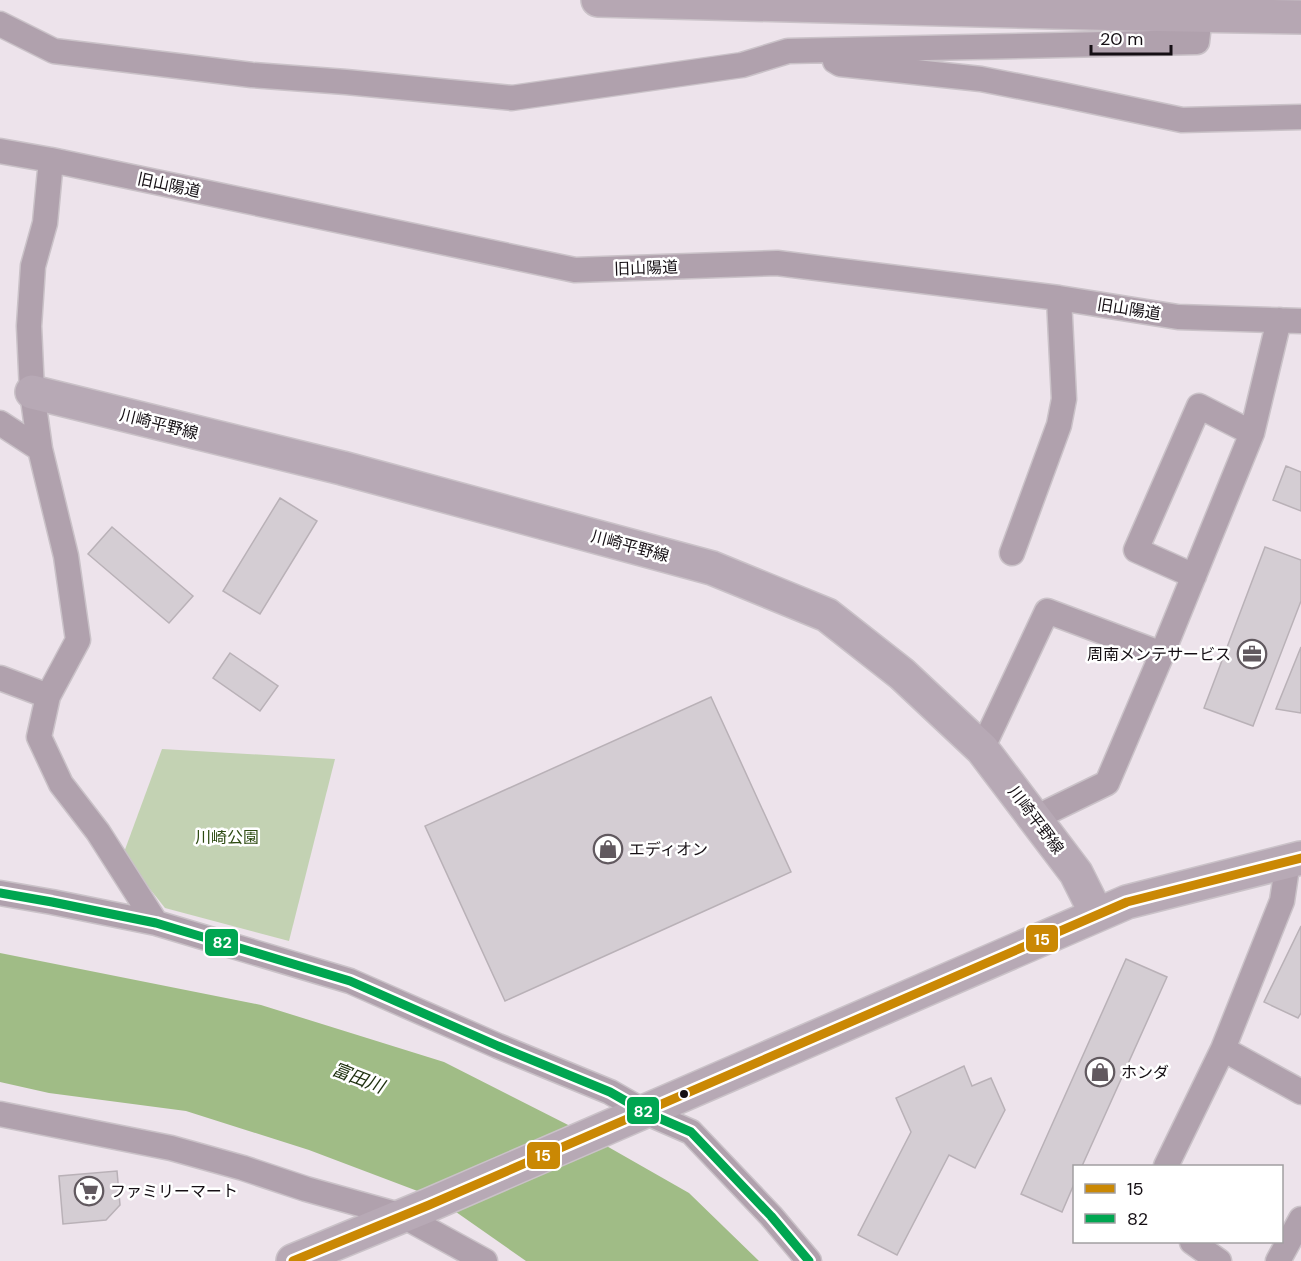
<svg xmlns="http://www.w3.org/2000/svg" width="1301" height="1261" font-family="'DM Sans','Noto Sans JP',sans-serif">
	<rect width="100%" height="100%" fill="#ede3eb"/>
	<path fill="#c3d2b3" d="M162,749L335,759L289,941L165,908L123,855Z"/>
	<path fill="#a0bc86" d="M0,953L261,1005L444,1062L582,1132L689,1193L759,1261H526L436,1198L309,1150L186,1111L49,1093L0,1082Z"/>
	<path fill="#d4cdd3" stroke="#b9b1b7" stroke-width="1.5" d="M1286,466L1301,472V511L1273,500Z
		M280,498L317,521L260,614L223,591Z
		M112,527L193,596L169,623L88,554Z
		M1265,547L1301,560V601L1253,726L1204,708Z
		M1301,647V713L1276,709Z
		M230,653L278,686L260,711L213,678Z
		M711,697L791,872L505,1001L425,826Z
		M1301,926V1013L1298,1018L1264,1002Z
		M1126,959L1167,977L1082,1166H1074V1184L1062,1212L1021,1194Z
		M964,1066L972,1086L991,1078L1005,1110L975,1168L949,1155L897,1255L858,1235L911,1132L896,1098Z
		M117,1171L120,1205L106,1220L63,1224L59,1176Z"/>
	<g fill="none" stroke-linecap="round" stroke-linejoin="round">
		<g stroke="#cac2c8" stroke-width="27">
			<path id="street" d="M0,24L54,51L252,75L346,82L512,98L742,65L788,51L1197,42L1200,15
				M835,61L840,64L981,79L1058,94L1182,120L1301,117
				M0,151L51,160L575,270L777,263L1059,298L1178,317L1301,321
				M51,160L45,223L33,266L29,326L32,392L40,449L66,556L78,640L48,696L39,737L61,784L98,832L156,923
				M0,423L40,449
				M1012,553L1059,425L1064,399L1059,298
				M1194,576L1136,550L1199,406L1252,433
				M0,678L48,696
				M982,749L1047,611L1162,654
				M1035,818L1107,783L1162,654L1252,433L1279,320
				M0,893L52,902L156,923L350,981L498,1046L610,1092L645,1112L691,1132L771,1216L809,1261
				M1223,1049L1301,1092
				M0,1114L171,1148L243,1168L306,1189L403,1216L485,1261
				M1166,1166L1223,1049L1282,901L1288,861
				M1192,1242L1219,1261
				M1278,1261L1301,1219"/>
		</g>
		<g stroke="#cac2c8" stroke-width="36">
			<path id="secondary" d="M32,392L342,468L712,568L827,615L902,674L982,749L1076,873L1097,915
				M293,1261L429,1205L1127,902L1301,858"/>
		</g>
		<g stroke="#cac2c8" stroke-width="36">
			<path id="highway" d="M598,0L1127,14L1301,17"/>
		</g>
		<use href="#street" stroke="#b0a1ad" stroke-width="24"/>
		<use href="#secondary" stroke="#b7a9b5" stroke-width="33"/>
		<use href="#highway" stroke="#b6a7b3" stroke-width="33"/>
		<g stroke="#fff" stroke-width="14">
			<path id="bus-1" d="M293,1261L429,1205L1127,902L1301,858"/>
		</g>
		<g stroke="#fff" stroke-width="14">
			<path id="bus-2" d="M0,893L52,902L156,923L350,981L498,1046L610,1092L645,1112L691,1132L771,1216L809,1261"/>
		</g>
		<use href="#bus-1" stroke="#ca8804" stroke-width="9"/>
		<use href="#bus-2" stroke="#00a651" stroke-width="9"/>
	</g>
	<defs>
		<g id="office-ring" transform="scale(1.5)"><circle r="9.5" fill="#fff" stroke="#61595f" stroke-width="1.5"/><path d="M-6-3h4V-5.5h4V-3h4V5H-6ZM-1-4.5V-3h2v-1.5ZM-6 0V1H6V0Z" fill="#61595f"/></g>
		<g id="shop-ring" transform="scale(1.5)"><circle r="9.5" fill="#fff" stroke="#61595f" stroke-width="1.5"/><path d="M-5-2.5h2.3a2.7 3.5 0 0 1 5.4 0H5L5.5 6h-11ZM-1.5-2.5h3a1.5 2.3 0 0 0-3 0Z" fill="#61595f"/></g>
		<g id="supermarket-ring" transform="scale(1.5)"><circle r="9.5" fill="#fff" stroke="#61595f" stroke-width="1.5"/><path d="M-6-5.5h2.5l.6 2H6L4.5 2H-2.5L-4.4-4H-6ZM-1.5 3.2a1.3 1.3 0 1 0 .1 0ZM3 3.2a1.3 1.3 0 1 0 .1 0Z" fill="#61595f"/></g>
	</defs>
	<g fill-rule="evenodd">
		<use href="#office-ring" x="1252" y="654"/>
		<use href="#shop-ring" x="608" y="849"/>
		<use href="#shop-ring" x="1100" y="1072"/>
		<use href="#supermarket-ring" x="89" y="1191"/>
	</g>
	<circle fill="#150f14" stroke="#fff" stroke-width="2" cx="684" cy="1094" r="5"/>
	<g text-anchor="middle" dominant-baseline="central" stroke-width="5" stroke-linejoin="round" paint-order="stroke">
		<g font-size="16" fill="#150f14" stroke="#fff">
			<text transform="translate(169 185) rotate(12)">旧山陽道</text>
			<text transform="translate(646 268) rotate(-2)">旧山陽道</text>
			<text transform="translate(1129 309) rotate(9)">旧山陽道</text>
			<text transform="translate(159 424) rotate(14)">川崎平野線</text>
			<text transform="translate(630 546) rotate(15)">川崎平野線</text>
			<text transform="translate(1036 820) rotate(53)">川崎平野線</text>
		</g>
		<g font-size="16" fill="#150f14" stroke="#fff" text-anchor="start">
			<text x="1231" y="654" text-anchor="end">周南メンテサービス</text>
			<text x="629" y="849">エディオン</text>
			<text x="1121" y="1072">ホンダ</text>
			<text x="110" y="1191">ファミリーマート</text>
		</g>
		<g font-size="16" fill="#2e4b12" stroke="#fff">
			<text x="227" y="837">川崎公園</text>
		</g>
		<g font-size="18" font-style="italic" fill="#1d2f0d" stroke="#fff">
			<text transform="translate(358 1078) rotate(21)">富田川</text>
		</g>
	</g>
	<g stroke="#fff" stroke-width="2">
		<rect x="1025" y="924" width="34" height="29" rx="6" fill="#ca8804"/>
		<rect x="204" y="928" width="35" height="29" rx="6" fill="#00a651"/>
		<rect x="626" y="1096" width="34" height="29" rx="6" fill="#00a651"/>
		<rect x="526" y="1141" width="35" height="29" rx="6" fill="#ca8804"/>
	</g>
	<g font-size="16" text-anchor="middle" font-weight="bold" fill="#fff">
		<text x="1042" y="945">15</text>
		<text x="222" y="948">82</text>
		<text x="643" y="1117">82</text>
		<text x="543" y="1161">15</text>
	</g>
	<rect x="1073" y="1165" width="210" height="78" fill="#ffffff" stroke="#a19fa1" stroke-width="1.5"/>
	<rect x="1085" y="1184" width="30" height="9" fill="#ca8804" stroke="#a19fa1" stroke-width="1.5"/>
	<text x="1127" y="1195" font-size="18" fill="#150f14">15</text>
	<rect x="1085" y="1214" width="30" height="9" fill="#00a651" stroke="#a19fa1" stroke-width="1.5"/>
	<text x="1127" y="1225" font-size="18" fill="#150f14">82</text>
	<path d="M1091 45v9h80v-9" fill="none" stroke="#150f14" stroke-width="3"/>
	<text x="1100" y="45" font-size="18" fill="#150f14" stroke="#ffffff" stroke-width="4.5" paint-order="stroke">20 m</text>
</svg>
